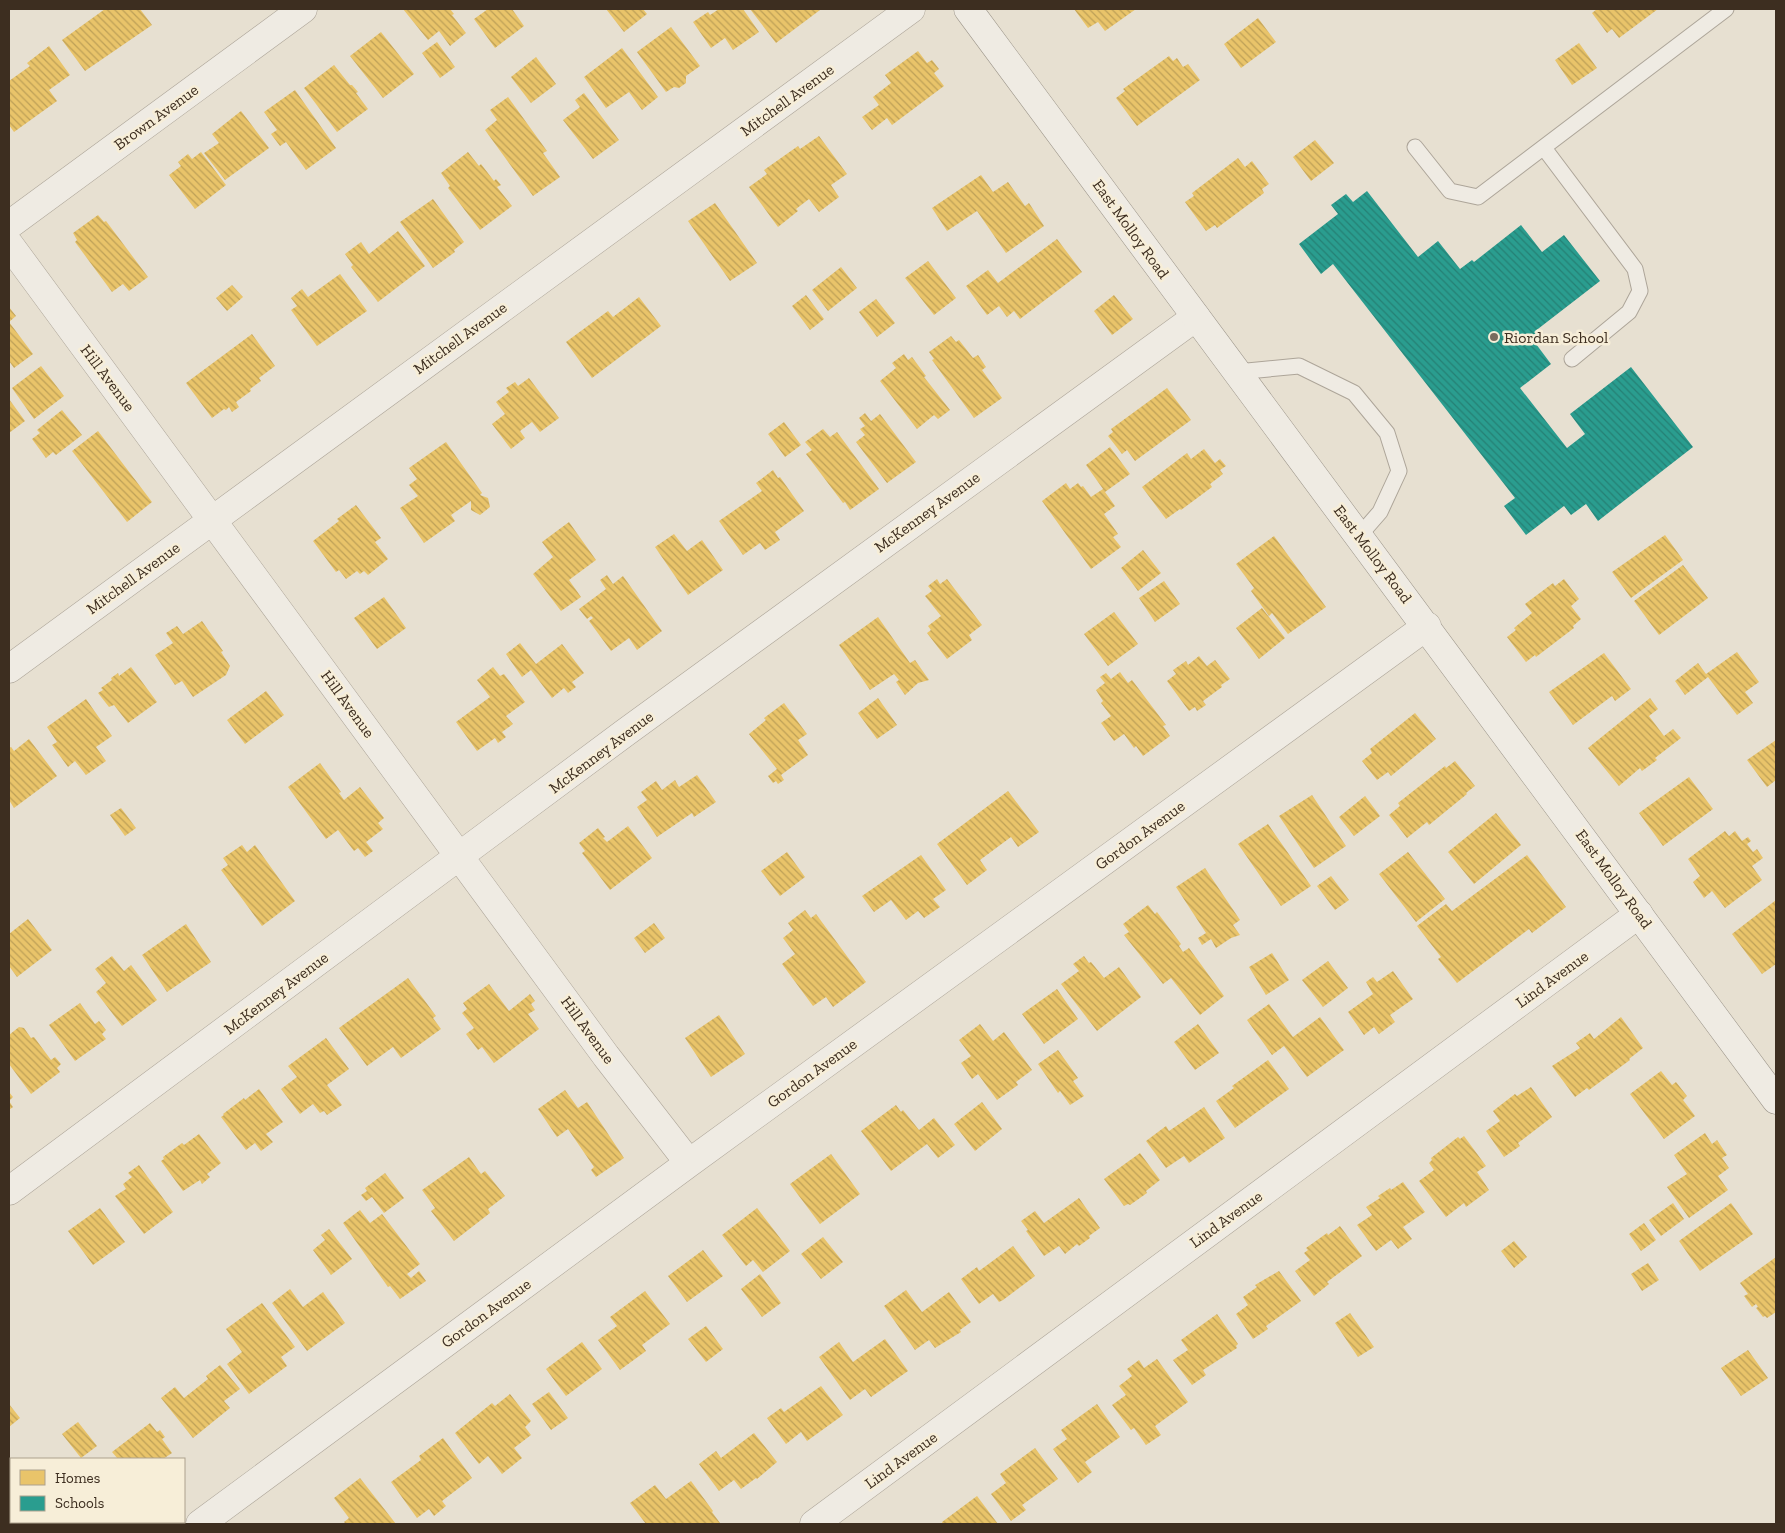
<svg xmlns="http://www.w3.org/2000/svg" width="1785" height="1533" font-family="'Zilla Slab',serif">
	<defs>
		<pattern id="homes-back-hatch" width="6" height="6" patternUnits="userSpaceOnUse" patternTransform="scale(1.25)"><rect width="6" height="6" fill="#e9c46a"/><path d="M-1 5l2 2M0 0l6 6M5-1l2 2" fill="none" stroke="#bea057"/></pattern>
		<pattern id="schools-back-hatch" width="6" height="6" patternUnits="userSpaceOnUse" patternTransform="scale(1.25)"><rect width="6" height="6" fill="#2a9d8f"/><path d="M-1 5l2 2M0 0l6 6M5-1l2 2" fill="none" stroke="#258074"/></pattern>
	</defs>
	<rect width="100%" height="100%" fill="#e7e0d1"/>
	<path fill="url(#homes-back-hatch)" d="M105,9H140L152,25L85,71L62,40Z
		M403,9H450L454,14L452,15L466,33L450,46L439,31L428,40Z
		M488,9H512L524,26L495,48L474,19Z
		M606,9H643L647,14L624,32Z
		M719,9H743L759,32L733,50L725,38L711,48L693,22L708,12L710,15Z
		M750,9H819L820,10L776,43Z
		M1074,9H1136L1105,31L1098,22L1088,28Z
		M1597,9H1658L1619,38L1612,29L1607,33L1592,13Z
		M1258,18L1276,42L1241,68L1224,44Z
		M671,27L700,66L686,76V83L679,88L674,87L666,92L637,52Z
		M381,32L414,74L383,98L350,56Z
		M437,42L455,67L440,78L422,53Z
		M1579,43L1597,68L1572,85L1555,60Z
		M49,46L70,75L49,90L57,101L14,132L9,125V81L30,66L27,63Z
		M622,48L658,97L642,110L629,92L606,108L584,77Z
		M918,51L927,63L932,60L939,69L934,73L944,86L892,125L887,118L872,130L862,117L879,105L873,97L891,83L885,75Z
		M1169,56L1173,61L1177,58L1183,67L1188,64L1200,80L1137,126L1116,98L1125,91L1123,89Z
		M536,57L556,84L531,103L511,77Z
		M334,65L350,85H352L358,92L356,93L368,109L337,132L304,88Z
		M295,90L336,148L306,170L286,142L280,146L271,134L277,130L264,112Z
		M584,93L619,140L593,159L563,120L580,107L575,100Z
		M508,97L547,151L543,153L560,177L533,196L485,130L497,120L490,110Z
		M241,111L269,148L225,180L204,153L219,143L212,134Z
		M819,136L847,174L831,185L839,197L819,212L809,199L796,209L798,211L778,227L749,187L767,174L764,170L798,146L800,149Z
		M1315,140L1334,163L1311,181L1293,157Z
		M201,152L226,185L195,209L169,175L181,166L178,162L188,154L192,159Z
		M468,152L479,166L481,164L494,181L496,179L501,185L497,187L512,206L480,230L448,188L450,186L441,173Z
		M1238,158L1245,167L1252,161L1269,184L1262,189L1264,193L1217,228L1215,225L1206,231L1185,202L1194,196L1192,193Z
		M981,175L993,192L1008,182L1025,206L1029,203L1044,226L1006,253L977,211L947,231L932,208Z
		M433,199L464,242L454,250L455,252L433,268L400,222Z
		M715,203L757,263L730,281L688,221Z
		M98,215L104,222L106,221L148,277L129,291L123,284L112,292L75,242L77,240L73,233Z
		M398,231L425,266L378,302L351,267L353,265L345,254L361,242L369,254Z
		M1057,239L1082,272L1020,319L1014,311L1007,317L999,306L987,315L966,286L988,270L998,283Z
		M928,261L956,298L934,315L905,278Z
		M841,267L857,288L828,311L812,290Z
		M340,274L367,311L317,346L291,310L297,306L291,298L302,289L308,297Z
		M232,285L243,297L227,311L216,298Z
		M806,295L824,319L810,330L792,306Z
		M1114,295L1133,319L1112,335L1094,311Z
		M639,297L661,326L592,378L566,342L608,311L613,317Z
		M876,299L895,323L877,337L859,312Z
		M9,307L16,316L9,322L33,354L14,368L9,361Z
		M252,334L275,366L259,378L261,381L250,389L251,391L236,402L239,407L232,412L229,407L226,410L224,409L212,418L186,383Z
		M951,336L956,342L959,340L973,358L978,355L986,367L982,370L1002,398L974,418L932,360L934,359L929,352Z
		M904,354L908,360L912,357L926,376L924,377L950,410L938,419L934,415L917,429L880,381L896,368L892,363Z
		M41,366L64,396L34,419L12,388Z
		M529,378L559,418L540,432L532,422L520,431L525,438L511,449L492,424L505,414L496,402L509,392L506,388L515,382L518,386Z
		M1167,388L1191,420L1135,461L1127,450L1122,454L1108,436L1113,432L1111,429Z
		M9,399L25,421L9,433Z
		M62,410L82,435L56,455L53,452L46,458L32,439L40,433L37,430Z
		M865,413L871,421L880,414L916,462L887,483L856,442L865,435L860,429L865,426L859,418Z
		M784,422L801,445L785,457L768,434Z
		M823,429L830,437L837,432L879,489L850,510L845,502L843,503L806,454L812,450L805,442Z
		M98,431L152,502L127,522L72,451Z
		M446,442L482,493L480,495L488,498L490,507L480,515L471,510V501L451,515L455,521L424,543L400,508L418,496L409,485L417,479L409,468Z
		M1110,447L1130,474L1105,492L1115,506L1104,514L1118,534L1113,537L1121,547L1091,569L1042,501L1066,483L1070,489L1078,483L1081,487L1083,486L1091,497L1103,489L1086,465Z
		M1204,449L1215,463L1220,459L1226,466L1220,470L1223,474L1210,484L1212,487L1181,510L1180,509L1166,519L1142,487L1187,453L1191,459Z
		M773,470L778,478L780,477L804,511L775,532L780,540L765,550L760,543L743,555L719,521L762,491L756,483Z
		M356,505L381,538L375,542L388,559L368,575L364,571L360,574L357,571L346,579L339,570L336,572L313,541L339,521L337,519Z
		M569,522L596,560L569,580L581,597L561,611L533,574L553,557L542,542Z
		M674,534L687,551L702,540L723,570L688,595L655,547Z
		M1665,535L1683,560L1631,598L1612,572Z
		M1274,536L1326,607L1288,634L1272,613L1269,616L1251,591L1254,588L1236,564Z
		M1143,550L1161,573L1138,591L1121,568Z
		M1683,565L1708,598L1659,635L1634,601Z
		M607,575L613,584L623,576L662,631L637,650L629,638L611,651L589,621L593,618L591,616L587,619L579,609L606,589L600,580Z
		M937,579L940,584L947,579L982,625L969,635L972,640L947,659L927,633L931,630L928,626L941,616L925,596L932,591L928,586Z
		M1564,579L1579,599L1571,606L1581,619L1573,626L1574,628L1536,657L1535,655L1526,662L1507,637L1516,630L1514,628L1532,613L1525,604L1553,583L1555,586Z
		M1164,581L1180,604L1155,622L1139,598Z
		M384,597L406,628L377,649L354,618Z
		M1262,608L1285,638L1259,659L1236,628Z
		M1114,612L1138,644L1108,666L1084,634Z
		M878,617L910,663L915,660L929,680L918,683L905,695L896,682L899,680L894,674L870,690L839,645Z
		M202,621L223,651L221,652L230,666L226,675L193,697L182,681L175,685L155,655L173,643L166,633L177,626L183,634Z
		M520,643L536,664L562,644L584,673L572,682L576,687L568,693L564,688L552,698L531,670L522,677L506,654Z
		M1737,652L1759,682L1745,692L1753,703L1737,715L1708,677L1685,695L1675,681L1698,663L1706,674Z
		M1604,653L1631,689L1615,701L1612,696L1573,725L1549,692Z
		M1199,656L1207,666L1215,660L1230,679L1221,685L1222,687L1203,701L1206,705L1197,711L1195,707L1189,711L1167,681L1176,674L1173,670L1186,661L1188,665Z
		M131,667L157,702L128,723L114,705L109,707L98,693L103,690L101,688L112,680L111,678L118,673L119,676Z
		M493,667L500,676L504,674L525,702L506,716L513,724L502,732L506,737L498,743L495,738L477,751L456,722L490,697L477,680Z
		M1120,672L1128,683L1132,680L1166,725L1163,726L1170,736L1143,756L1136,746L1134,748L1124,734L1114,741L1101,723L1111,716L1101,703L1103,701L1096,690L1105,683L1100,677L1106,673L1111,679Z
		M266,691L284,715L245,744L227,720Z
		M878,698L897,725L877,739L858,713Z
		M1650,698L1658,709L1649,716L1664,736L1673,729L1681,738L1655,758L1657,760L1642,771L1640,768L1619,786L1588,748Z
		M86,699L112,736L96,747L106,761L86,775L75,761L68,767L52,745L57,742L47,727Z
		M784,703L807,734L798,740L808,755L781,775L784,780L778,784L776,781L773,783L768,776L777,769L749,734L766,720L764,718Z
		M1415,713L1436,739L1391,776L1388,772L1377,780L1362,761L1372,753L1370,749Z
		M29,739L57,776L14,808L9,800V748L11,747L14,751Z
		M1776,740V780L1767,787L1747,760Z
		M1455,761L1475,786L1466,793L1467,794L1429,825L1427,822L1407,838L1389,815L1400,806L1398,803L1445,766L1446,768Z
		M320,763L341,792L339,793L344,800L360,787L384,818L378,823L383,829L366,842L373,851L365,857L358,848L354,851L338,830L326,839L288,787Z
		M697,775L716,802L694,817L692,813L657,837L637,807L647,800L641,792L656,781L662,790L675,780L679,787Z
		M1689,777L1713,809L1663,846L1639,813Z
		M1008,791L1039,832L1018,847L1011,837L980,860L987,870L967,885L937,844Z
		M1312,795L1346,846L1314,868L1279,816Z
		M1365,796L1380,816L1354,836L1339,817Z
		M121,808L136,828L125,836L110,815Z
		M1496,813L1521,845L1474,884L1448,852Z
		M1268,824L1311,886L1281,906L1238,844Z
		M628,826L652,858L610,890L582,853L585,851L579,843L598,828L605,837L603,838L607,842Z
		M1725,831L1729,836L1735,831L1742,841L1748,837L1751,841L1747,844L1753,852L1757,849L1763,858L1752,866L1762,880L1725,908L1712,891L1704,898L1693,882L1700,876L1688,859Z
		M242,845L247,852L255,845L295,901L262,926L221,870L228,865L223,858Z
		M787,852L805,877L780,896L761,871Z
		M1408,852L1445,899L1416,922L1379,874Z
		M921,855L946,890L933,899L940,907L924,918L918,911L906,920L891,900L874,912L862,896Z
		M1527,855L1566,907L1532,933L1529,929L1457,983L1438,959L1441,957L1417,926L1446,904L1452,911Z
		M1205,868L1240,920L1233,925L1240,935L1231,938L1216,948L1211,939L1202,945L1198,938L1206,933L1176,887Z
		M1331,876L1349,900L1335,910L1317,886Z
		M1776,900V964L1762,974L1732,934Z
		M1148,905L1155,914L1157,912L1181,944L1179,946L1183,952L1189,948L1224,996L1200,1015L1171,978L1163,984L1124,935L1129,932L1123,924Z
		M805,910L811,918L816,914L866,982L833,1007L826,997L813,1006L782,964L795,954L783,938L793,930L788,923Z
		M28,919L52,950L17,977L9,966V934Z
		M654,923L665,938L645,953L634,938Z
		M186,924L211,962L167,992L142,955Z
		M1272,953L1289,980L1266,995L1249,967Z
		M112,956L124,971L131,965L157,1000L122,1026L96,992L106,983L95,969Z
		M1084,956L1089,963L1091,962L1104,978L1119,967L1141,997L1097,1031L1061,984L1079,971L1073,964Z
		M1328,961L1348,988L1323,1007L1302,980Z
		M1393,971L1413,999L1390,1015L1395,1022L1379,1034L1374,1027L1364,1035L1348,1012L1373,994L1366,982L1373,977L1377,982Z
		M408,978L436,1016L433,1018L441,1029L401,1058L393,1047L367,1066L339,1028Z
		M489,984L509,1011L530,994L535,1001L531,1004L535,1010L528,1014L539,1029L494,1063L482,1047L478,1050L466,1034L474,1028L462,1013L467,1009L463,1003Z
		M1057,989L1078,1019L1044,1044L1022,1014Z
		M80,1003L95,1024L99,1021L106,1030L102,1034L106,1039L75,1061L49,1025Z
		M1269,1004L1293,1037L1320,1017L1344,1050L1307,1077L1284,1046L1272,1055L1247,1020Z
		M719,1015L745,1054L711,1077L685,1038Z
		M1621,1017L1643,1048L1629,1059L1630,1060L1589,1090L1587,1088L1575,1097L1552,1066L1580,1048L1576,1043L1590,1033L1594,1039Z
		M980,1024L993,1041L1004,1032L1032,1070L1016,1082L1018,1085L997,1100L978,1074L972,1079L961,1063L971,1056L959,1040Z
		M1198,1024L1219,1053L1195,1070L1174,1042Z
		M19,1027L24,1028L31,1038L34,1037L51,1060L55,1057L61,1064L57,1068L60,1072L31,1094L9,1064V1035Z
		M326,1038L349,1069L327,1085L342,1105L327,1115L324,1111L320,1113L313,1104L300,1114L281,1089L297,1077L288,1066Z
		M1058,1050L1078,1078L1073,1081L1084,1096L1070,1105L1060,1091L1058,1093L1038,1064Z
		M1268,1060L1289,1089L1235,1128L1216,1101L1234,1088L1232,1086Z
		M1661,1071L1672,1085L1676,1082L1687,1096L1683,1100L1695,1116L1664,1139L1630,1094Z
		M1531,1087L1552,1117L1518,1143L1520,1146L1504,1157L1486,1131L1500,1121L1493,1111L1515,1094L1517,1096Z
		M259,1089L283,1122L266,1134L273,1142L261,1151L255,1143L246,1150L221,1117L224,1115L223,1114L244,1098L245,1100Z
		M565,1090L578,1108L587,1102L624,1158L596,1177L591,1170L594,1167L568,1129L557,1137L538,1109Z
		M9,1092L13,1097L9,1101L13,1107L9,1110Z
		M982,1102L1002,1129L975,1151L954,1124Z
		M896,1105L901,1112L903,1110L919,1130L934,1118L955,1145L938,1158L927,1144L891,1171L861,1131Z
		M1204,1107L1225,1138L1189,1163L1184,1156L1166,1168L1146,1141L1166,1126L1169,1131Z
		M1705,1133L1712,1144L1717,1140L1727,1155L1722,1158L1729,1168L1718,1176L1728,1190L1689,1218L1667,1187L1687,1174L1674,1155Z
		M199,1134L221,1163L207,1174L210,1177L202,1184L200,1180L183,1191L161,1161L164,1159L163,1157L182,1143L184,1145Z
		M1464,1136L1486,1166L1477,1172L1489,1190L1466,1207L1464,1203L1446,1217L1419,1181L1434,1170L1429,1163L1432,1160L1431,1158L1458,1137L1460,1139Z
		M1140,1153L1160,1180L1146,1191L1147,1193L1130,1205L1128,1204L1124,1206L1104,1179Z
		M831,1154L860,1194L820,1224L790,1184Z
		M469,1157L481,1174L485,1171L505,1196L488,1209L490,1213L454,1241L431,1211L435,1208L422,1190Z
		M139,1165L173,1212L144,1234L115,1196L126,1189L123,1184L132,1177L128,1173Z
		M385,1173L404,1198L384,1213L372,1197L366,1201L361,1195L367,1191L365,1188Z
		M1403,1182L1425,1212L1403,1227L1412,1239L1398,1249L1391,1240L1376,1251L1357,1225L1372,1215L1366,1207L1380,1198L1378,1196L1390,1188L1391,1190Z
		M1079,1198L1100,1228L1089,1236L1090,1238L1079,1246L1077,1244L1065,1254L1059,1246L1044,1256L1026,1231L1028,1230L1021,1221L1035,1211L1044,1223Z
		M1673,1203L1684,1219L1661,1236L1649,1220Z
		M1731,1203L1753,1234L1700,1271L1679,1241Z
		M100,1208L125,1242L93,1265L68,1231Z
		M757,1208L790,1251L763,1272L753,1260L746,1266L722,1235Z
		M360,1210L370,1223L382,1214L420,1264L407,1274L411,1278L419,1271L426,1281L400,1299L390,1286L388,1287L343,1223Z
		M1644,1223L1656,1240L1641,1251L1629,1234Z
		M1340,1226L1362,1256L1327,1282L1329,1284L1314,1296L1295,1271L1310,1260L1304,1253L1308,1250L1306,1248L1327,1233L1328,1235Z
		M329,1229L352,1259L331,1275L313,1250L325,1240L321,1235Z
		M823,1237L843,1262L821,1279L801,1254Z
		M1514,1241L1527,1257L1514,1268L1501,1251Z
		M1013,1246L1035,1276L1003,1300L999,1302L993,1294L979,1304L961,1279L977,1267L979,1271Z
		M703,1250L723,1276L687,1302L668,1276Z
		M1776,1257V1312L1767,1318L1765,1316L1763,1317L1756,1308L1758,1307L1756,1304L1752,1307L1744,1296L1748,1294L1740,1283Z
		M1648,1263L1659,1280L1642,1291L1631,1274Z
		M1279,1271L1301,1301L1266,1326L1268,1329L1253,1339L1236,1314L1248,1305L1243,1297L1257,1287L1255,1285Z
		M760,1274L781,1303L762,1317L741,1289Z
		M290,1289L303,1307L323,1292L345,1323L307,1351L272,1303Z
		M906,1290L922,1312L949,1292L971,1322L960,1330L961,1332L935,1348L929,1340L915,1350L884,1306Z
		M645,1291L670,1324L642,1345L646,1351L620,1370L598,1340L617,1326L610,1317Z
		M262,1303L295,1347L281,1357L287,1366L249,1394L227,1364L242,1352L226,1329Z
		M1350,1313L1374,1347L1358,1357L1335,1323Z
		M1217,1314L1238,1344L1236,1346L1237,1348L1203,1370L1206,1375L1192,1385L1173,1360L1188,1350L1181,1340Z
		M706,1326L723,1349L706,1362L688,1339Z
		M885,1339L908,1371L871,1397L865,1389L850,1400L819,1357L839,1342L853,1362Z
		M582,1342L602,1369L566,1396L546,1369Z
		M1748,1350L1768,1378L1741,1396L1721,1368Z
		M1157,1359L1188,1402L1155,1426L1161,1435L1146,1445L1134,1428L1131,1430L1112,1405L1126,1395L1119,1386L1132,1376L1127,1369L1139,1360L1144,1368Z
		M220,1365L240,1389L224,1401L230,1408L193,1438L161,1398L175,1387L184,1398L208,1379L206,1376Z
		M821,1386L843,1415L807,1441L801,1432L786,1444L767,1418L781,1408L784,1412Z
		M549,1392L568,1418L551,1430L532,1404Z
		M510,1394L531,1421L525,1427L531,1435L514,1448L522,1458L502,1474L488,1456L479,1464L455,1433L492,1403L495,1406Z
		M9,1404L20,1418L9,1427Z
		M1097,1404L1120,1437L1085,1462L1092,1472L1078,1483L1053,1449L1067,1439L1061,1430Z
		M78,1422L97,1446L81,1458L62,1434Z
		M150,1423L157,1432L160,1430L165,1437L162,1439L172,1453L163,1459H118L112,1452Z
		M754,1433L777,1462L757,1479L756,1478L741,1489L734,1480L719,1491L699,1464L716,1451L721,1458Z
		M443,1438L472,1478L442,1501L446,1506L434,1516L429,1509L417,1518L391,1482L421,1460L419,1456Z
		M1035,1448L1058,1479L1022,1505L1026,1510L1011,1521L991,1494L1006,1483L1000,1474Z
		M360,1478L396,1524H346L344,1522L349,1518L334,1498Z
		M691,1481L713,1511L712,1512L720,1523L719,1524H646L630,1503L655,1485L666,1499Z
		M977,1496L998,1524H943L942,1522Z"/>
	<path fill="url(#schools-back-hatch)" d="M1367,191L1418,257L1438,241L1460,269L1472,260L1474,262L1521,225L1542,252L1564,235L1600,281L1534,332L1538,336L1533,340L1551,364L1520,388L1567,448L1585,434L1570,414L1631,367L1693,447L1598,521L1586,504L1571,515L1564,506L1526,535L1504,506L1515,498L1333,264L1321,274L1299,244L1338,214L1331,205L1346,194L1353,202Z"/>
	<g fill="none" stroke-linecap="round" stroke-linejoin="round">
		<g stroke="#ada599" stroke-width="17">
			<path id="lane" d="M1415,147L1450,191L1478,197L1726,9
				M1544,148L1635,269L1640,291L1629,312L1572,359
				M1237,372L1299,366L1354,393L1387,433L1399,471L1380,512L1359,536"/>
		</g>
		<g stroke="#ada599" stroke-width="29">
			<path id="street" d="M9,225L303,9
				M9,244L606,1056L689,1163
				M9,669L911,9
				M9,1191L626,732L1196,317
				M200,1524L689,1163L1427,626
				M814,1524L1639,914"/>
		</g>
		<g stroke="#9c958a" stroke-width="29">
			<path id="secondary" d="M968,9L1776,1100"/>
		</g>
		<use href="#lane" stroke="#efebe3" stroke-width="15"/>
		<use href="#street" stroke="#efebe3" stroke-width="28"/>
		<use href="#secondary" stroke="#efebe3" stroke-width="28"/>
	</g>
	<circle fill="#786c5e" stroke="#f7eed8" stroke-width="2" cx="1494" cy="337" r="5"/>
	<g text-anchor="middle" dominant-baseline="central" stroke-width="5" stroke-linejoin="round" paint-order="stroke">
		<g font-size="16" fill="#3d2e20" stroke="#f7eed8">
			<text transform="translate(787 100) rotate(-36)">Mitchell Avenue</text>
			<text transform="translate(156 117) rotate(-36)">Brown Avenue</text>
			<text transform="translate(1131 229) rotate(54)">East Molloy Road</text>
			<text transform="translate(460 338) rotate(-36)">Mitchell Avenue</text>
			<text transform="translate(108 378) rotate(53)">Hill Avenue</text>
			<text transform="translate(927 512) rotate(-36)">McKenney Avenue</text>
			<text transform="translate(1373 554) rotate(53)">East Molloy Road</text>
			<text transform="translate(133 578) rotate(-36)">Mitchell Avenue</text>
			<text transform="translate(348 704) rotate(54)">Hill Avenue</text>
			<text transform="translate(601 752) rotate(-37)">McKenney Avenue</text>
			<text transform="translate(1140 835) rotate(-36)">Gordon Avenue</text>
			<text transform="translate(1614 879) rotate(54)">East Molloy Road</text>
			<text transform="translate(1552 979) rotate(-36)">Lind Avenue</text>
			<text transform="translate(276 993) rotate(-37)">McKenney Avenue</text>
			<text transform="translate(588 1030) rotate(54)">Hill Avenue</text>
			<text transform="translate(812 1073) rotate(-36)">Gordon Avenue</text>
			<text transform="translate(1226 1219) rotate(-36)">Lind Avenue</text>
			<text transform="translate(486 1313) rotate(-36)">Gordon Avenue</text>
			<text transform="translate(901 1460) rotate(-36)">Lind Avenue</text>
		</g>
		<g font-size="16" fill="#3d2e20" stroke="#f7eed8" text-anchor="start">
			<text x="1504" y="337">Riordan School</text>
		</g>
	</g>
	<rect width="1785" height="1533" fill="none" stroke="#3d2e20" stroke-width="20"/>
	<rect x="10" y="1458" width="175" height="65" fill="#f7eed8" stroke="#ada18e"/>
	<rect x="20" y="1470" width="25" height="15" fill="#e9c46a" stroke="#ada18e"/>
	<text x="55" y="1483" font-size="15" fill="#3d2e20">Homes</text>
	<rect x="20" y="1496" width="25" height="15" fill="#2a9d8f" stroke="#ada18e"/>
	<text x="55" y="1508" font-size="15" fill="#3d2e20">Schools</text>
</svg>
